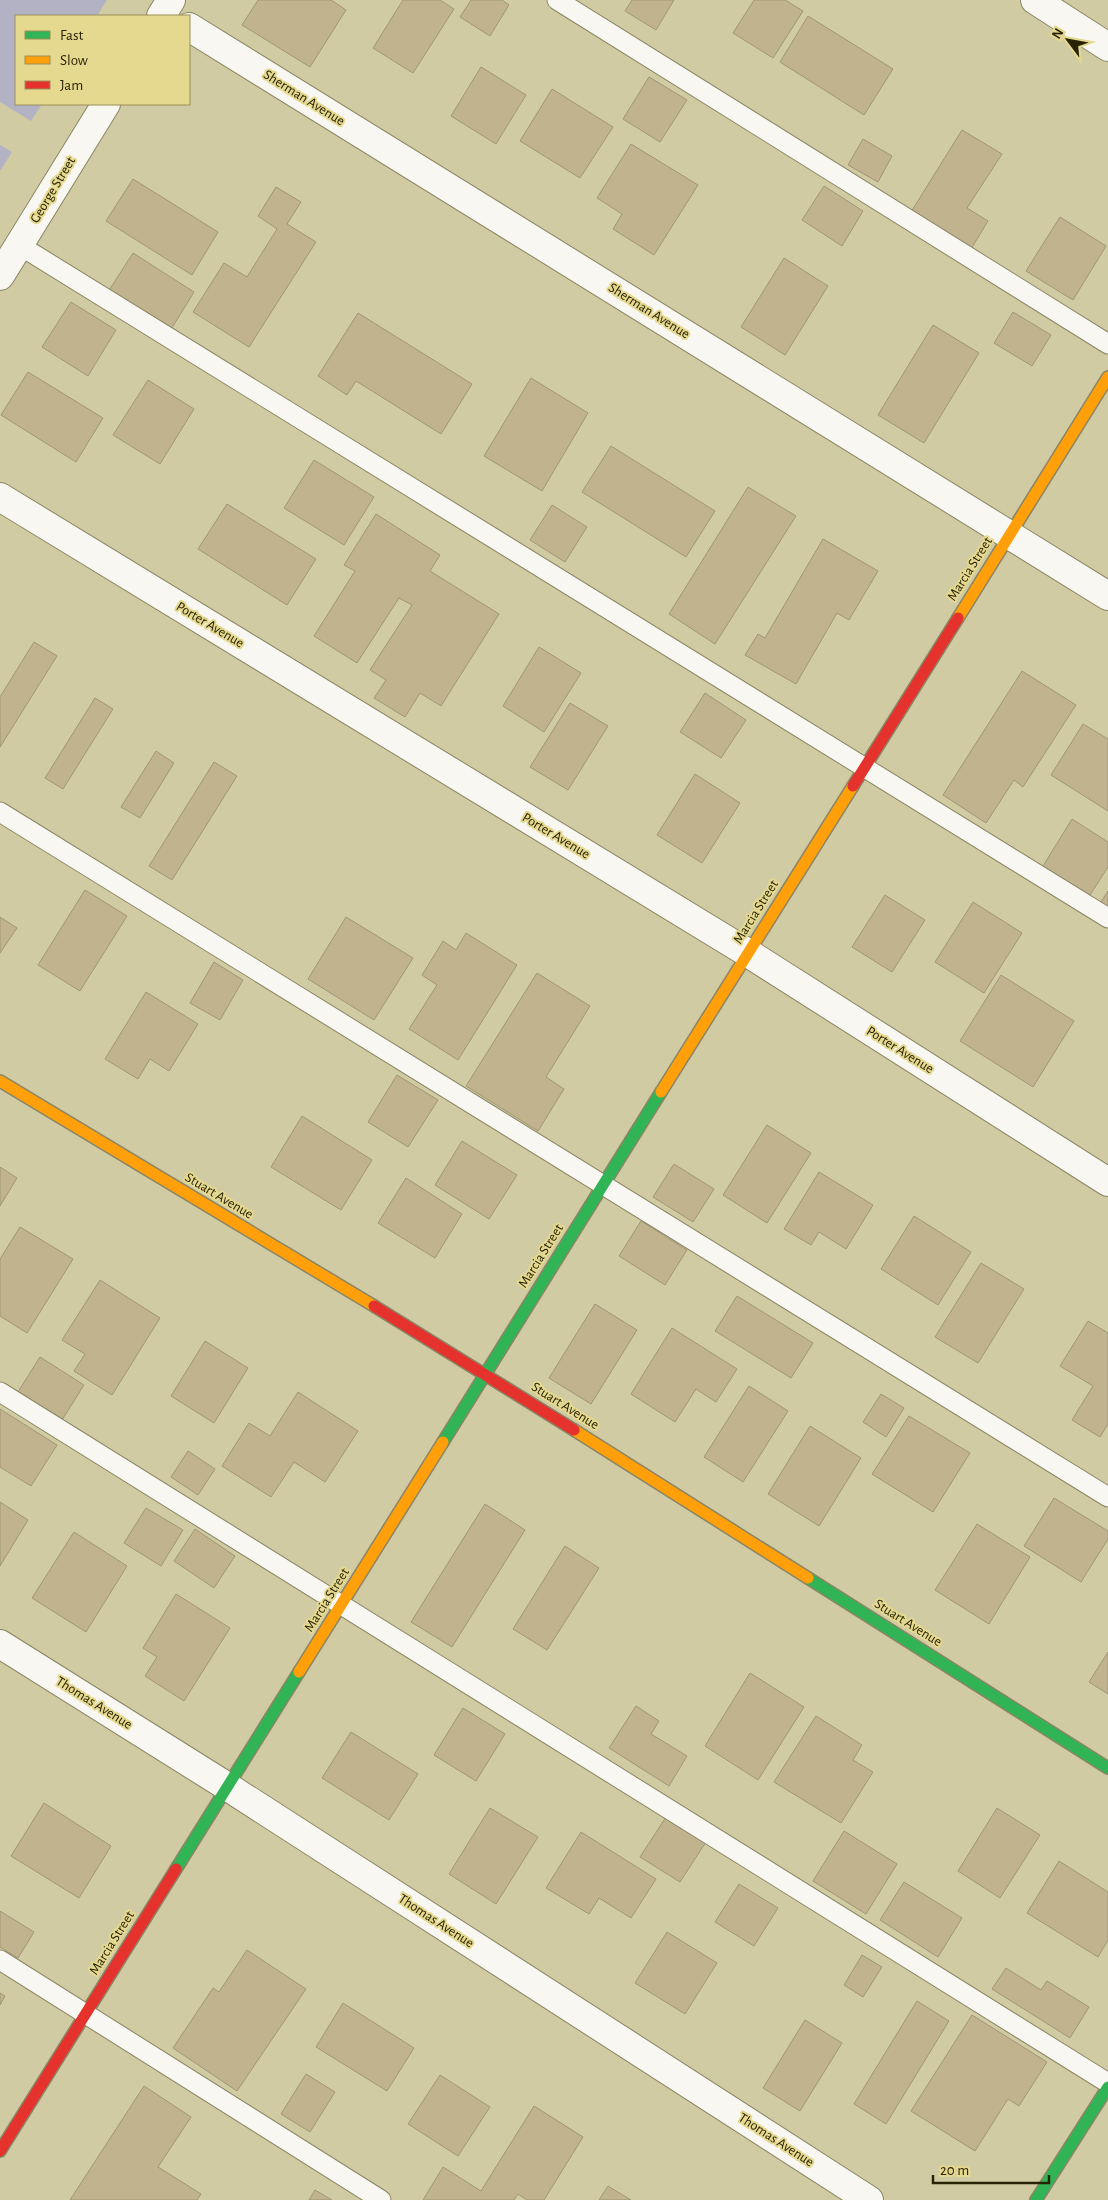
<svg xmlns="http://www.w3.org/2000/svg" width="1108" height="2200" font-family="'Alegreya Sans',sans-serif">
	<rect width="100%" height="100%" fill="#d1cba3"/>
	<path fill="#b2b2c4" d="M0,0H107L97,16H16V104H42L31,121L0,102Z
		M0,145L12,152L0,171Z"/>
	<path fill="#c0b38d" stroke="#a09677" d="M258,0H331L346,10L310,67L242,25Z
		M403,0H440L454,9L413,73L373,48Z
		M471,0H502L509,5L490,36L460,17Z
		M632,0H674L656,30L625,11Z
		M754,0H785L803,11L773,58L733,33Z
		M808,16L893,69L864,115L780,62Z
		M481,67L526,95L496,144L451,116Z
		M649,77L687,100L660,142L623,119Z
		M552,89L613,127L580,178L520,141Z
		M962,130L1002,154L967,208L988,221L971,249L911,212Z
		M863,139L892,156L878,182L848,165Z
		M631,144L698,185L654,255L613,229L622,214L597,198Z
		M133,179L218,232L192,275L106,221Z
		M824,186L863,211L842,246L802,220Z
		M276,187L301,202L287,224L316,242L249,347L193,312L224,263L247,277L277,229L258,216Z
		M1060,217L1106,246L1073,300L1026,271Z
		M133,253L194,292L170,331L108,292Z
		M784,258L828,286L785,355L741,327Z
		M71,302L116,330L88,376L42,347Z
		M1013,312L1051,335L1032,366L994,343Z
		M358,313L472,384L441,434L356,381L347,395L318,376Z
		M933,325L979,353L924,443L878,415Z
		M28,372L103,418L76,462L1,415Z
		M531,378L588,413L542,491L484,456Z
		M148,380L194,409L160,464L113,435Z
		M611,446L715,511L686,557L582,492Z
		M314,460L374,497L344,545L284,508Z
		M748,487L796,516L715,644L669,614Z
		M227,504L316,559L287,605L198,549Z
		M552,505L587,527L565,562L530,540Z
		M376,514L440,555L430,571L499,614L441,706L420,693L405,717L374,698L386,680L370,670L412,605L399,598L357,663L314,636L355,571L344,565Z
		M823,539L878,571L849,620L837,613L796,684L745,655L758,634L765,638Z
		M34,642L57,656L0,747V697Z
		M539,647L581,673L544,732L503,706Z
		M1022,671L1076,705L1023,787L1014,780L986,823L943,795Z
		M705,693L746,720L721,758L680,732Z
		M95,698L113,709L63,789L45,778Z
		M570,703L608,726L568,790L530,767Z
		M1083,724L1108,739V811L1051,775Z
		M156,751L174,763L140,818L121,807Z
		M214,762L237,776L172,880L149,866Z
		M695,774L740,803L702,863L657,835Z
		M1072,819L1108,842V867L1090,895L1043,866Z
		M85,890L127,916L80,991L38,965Z
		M1108,891V911L1099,905Z
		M885,895L925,920L892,972L852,947Z
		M973,902L1022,933L984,993L935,962Z
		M0,917L17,928L0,953Z
		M346,917L413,958L374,1020L308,979Z
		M466,933L517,965L458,1060L409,1029L437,985L422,975L443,941L456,950Z
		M214,962L243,980L220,1020L190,1003Z
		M537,973L590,1006L546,1077L564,1089L538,1131L466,1086Z
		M1001,975L1074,1021L1033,1087L960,1041Z
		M146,992L198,1024L169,1071L150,1059L138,1079L105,1059Z
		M397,1075L438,1100L408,1147L368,1122Z
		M302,1116L372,1160L341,1210L271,1167Z
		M767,1125L811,1153L767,1223L723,1195Z
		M462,1141L517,1175L489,1219L435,1185Z
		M674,1164L714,1189L693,1222L653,1197Z
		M0,1167L17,1178L0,1206Z
		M819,1172L873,1205L846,1249L819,1232L811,1245L784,1229Z
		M406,1178L462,1214L435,1258L378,1223Z
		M914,1216L971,1252L938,1305L881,1269Z
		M641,1221L687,1250L665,1285L619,1256Z
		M20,1227L73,1259L27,1333L0,1316V1259Z
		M981,1263L1024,1289L978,1363L935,1337Z
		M100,1280L160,1318L112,1395L74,1371L85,1354L62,1340Z
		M737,1296L813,1343L791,1378L715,1331Z
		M595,1304L637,1330L591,1404L549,1378Z
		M1088,1321L1108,1333V1424L1100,1437L1072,1420L1093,1386L1060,1366Z
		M672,1328L737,1369L716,1402L696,1389L675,1422L631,1394Z
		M205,1341L248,1368L214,1423L171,1396Z
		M40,1357L84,1385L62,1420L18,1392Z
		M749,1386L788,1411L743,1482L704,1457Z
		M298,1392L358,1431L325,1482L294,1462L271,1497L222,1466L249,1423L270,1436Z
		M881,1394L904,1408L886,1437L863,1422Z
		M0,1409L57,1445L31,1486L0,1467Z
		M909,1416L970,1453L933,1512L872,1474Z
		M810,1426L861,1458L819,1526L768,1494Z
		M188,1451L215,1469L198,1495L171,1477Z
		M1054,1498L1108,1531V1539L1081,1582L1024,1546Z
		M0,1502L28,1520L0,1566Z
		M485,1504L525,1530L452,1647L411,1622Z
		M146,1508L183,1530L161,1566L124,1543Z
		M977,1524L1030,1557L989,1624L935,1590Z
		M195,1529L235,1556L214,1588L174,1561Z
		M74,1532L127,1566L86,1632L32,1598Z
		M565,1546L599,1568L547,1650L513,1629Z
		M176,1594L230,1628L184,1701L145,1676L157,1657L143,1648Z
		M1108,1652V1694L1089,1682Z
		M750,1673L804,1707L758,1780L705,1746Z
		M636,1706L659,1721L651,1734L687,1756L669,1786L609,1748Z
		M463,1708L505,1734L476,1781L434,1755Z
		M816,1716L862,1745L853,1760L873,1772L841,1823L774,1782Z
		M351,1732L418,1774L389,1820L322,1778Z
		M44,1803L111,1846L79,1898L11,1856Z
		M490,1808L538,1837L496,1904L449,1874Z
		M997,1808L1040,1835L1000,1898L958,1871Z
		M666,1817L706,1842L680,1882L640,1857Z
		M844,1831L897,1864L866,1914L813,1881Z
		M581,1832L656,1879L631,1918L599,1898L589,1914L546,1888Z
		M1059,1861L1108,1892V1940L1098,1957L1027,1913Z
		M904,1882L962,1918L938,1957L880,1920Z
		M739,1884L778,1908L754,1946L715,1922Z
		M0,1911L34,1932L18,1958L0,1947Z
		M667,1932L717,1963L685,2014L635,1983Z
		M247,1950L306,1989L237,2091L173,2048L213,1988L219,1992Z
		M862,1955L882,1967L863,1997L844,1985Z
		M1006,1968L1041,1990L1047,1981L1089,2007L1070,2038L992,1989Z
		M0,1993L5,1996L0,2005Z
		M917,2001L949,2021L886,2124L854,2104Z
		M343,2003L414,2048L387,2091L316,2047Z
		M972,2015L1047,2062L1019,2106L1008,2099L975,2151L911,2111Z
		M805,2020L842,2043L800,2111L763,2088Z
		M306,2074L335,2092L310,2132L281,2114Z
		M440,2075L490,2107L458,2156L408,2124Z
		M144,2086L191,2117L158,2167L201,2194L197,2200H70Z
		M534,2106L583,2137L544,2200H527L518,2194L514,2200H423L443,2167L481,2191Z
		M608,2186L631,2200H599Z
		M315,2190L332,2200H309Z"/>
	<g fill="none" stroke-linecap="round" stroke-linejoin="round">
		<g stroke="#8a8564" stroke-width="21">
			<path id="lane" d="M557,0L1108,344
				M19,245L1108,918
				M0,812L1108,1497
				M0,1392L1108,2083
				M0,1960L381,2200"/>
		</g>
		<g stroke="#8a8564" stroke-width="30">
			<path id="street" d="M1035,0L1108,47
				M161,16L171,0
				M189,27L1108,596
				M0,276L106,104
				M0,497L748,953L1108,1182
				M0,1644L228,1787L869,2200"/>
		</g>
		<g stroke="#8a8564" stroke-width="14">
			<path id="fast" d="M443,1442L661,1092
				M808,1578L1108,1768
				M176,1869L299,1672
				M1036,2200L1108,2087"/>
		</g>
		<g stroke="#8a8564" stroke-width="14">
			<path id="slow" d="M958,618L1108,377
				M0,1081L374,1306
				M661,1092L853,786
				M574,1430L808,1578
				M299,1672L443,1442"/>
		</g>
		<g stroke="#8a8564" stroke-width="14">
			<path id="jam" d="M853,786L958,618
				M374,1306L574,1430
				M0,2151L176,1869"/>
		</g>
		<use href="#lane" stroke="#f8f7f1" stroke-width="19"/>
		<use href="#street" stroke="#f8f7f1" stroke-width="28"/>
		<use href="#fast" stroke="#30b455" stroke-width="11"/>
		<use href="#slow" stroke="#ff9f0a" stroke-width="11"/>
		<use href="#jam" stroke="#e5322d" stroke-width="11"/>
	</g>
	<g text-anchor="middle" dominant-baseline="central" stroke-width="4" stroke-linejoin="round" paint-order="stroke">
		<g font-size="14" fill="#292305" stroke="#e5d88f">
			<text transform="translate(304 98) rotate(32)">Sherman Avenue</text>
			<text transform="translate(53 190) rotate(-59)">George Street</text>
			<text transform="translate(649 311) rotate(32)">Sherman Avenue</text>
			<text transform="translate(970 569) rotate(-58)">Marcia Street</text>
			<text transform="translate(210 625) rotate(31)">Porter Avenue</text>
			<text transform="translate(556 836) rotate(31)">Porter Avenue</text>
			<text transform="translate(756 912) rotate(-58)">Marcia Street</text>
			<text transform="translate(900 1050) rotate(32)">Porter Avenue</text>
			<text transform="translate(219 1196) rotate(31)">Stuart Avenue</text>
			<text transform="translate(541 1256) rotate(-58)">Marcia Street</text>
			<text transform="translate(565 1406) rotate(32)">Stuart Avenue</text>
			<text transform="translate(327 1600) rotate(-58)">Marcia Street</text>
			<text transform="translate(908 1623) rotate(32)">Stuart Avenue</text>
			<text transform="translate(94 1703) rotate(32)">Thomas Avenue</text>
			<text transform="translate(436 1921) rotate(33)">Thomas Avenue</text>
			<text transform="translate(112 1943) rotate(-58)">Marcia Street</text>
			<text transform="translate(776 2140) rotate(33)">Thomas Avenue</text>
		</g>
	</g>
	<rect x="15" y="15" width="175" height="90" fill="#e5d88f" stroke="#9a9058"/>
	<rect x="25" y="31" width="25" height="8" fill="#30b455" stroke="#9a9058"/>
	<text x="60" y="40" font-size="15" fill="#292305">Fast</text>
	<rect x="25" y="56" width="25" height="8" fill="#ff9f0a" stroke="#9a9058"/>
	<text x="60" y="65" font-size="15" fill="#292305">Slow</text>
	<rect x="25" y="81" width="25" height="8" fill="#e5322d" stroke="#9a9058"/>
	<text x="60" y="90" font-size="15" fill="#292305">Jam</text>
	<g transform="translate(1068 40) rotate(302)" stroke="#e5d88f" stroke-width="4" paint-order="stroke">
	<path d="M0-4L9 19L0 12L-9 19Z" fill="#292305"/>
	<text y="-8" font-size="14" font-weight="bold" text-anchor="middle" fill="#292305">N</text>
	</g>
	<path d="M933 2175v8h116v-8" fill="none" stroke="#292305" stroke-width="2.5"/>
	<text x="940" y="2175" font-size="15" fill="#292305" stroke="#e5d88f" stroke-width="4" paint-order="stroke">20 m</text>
</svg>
